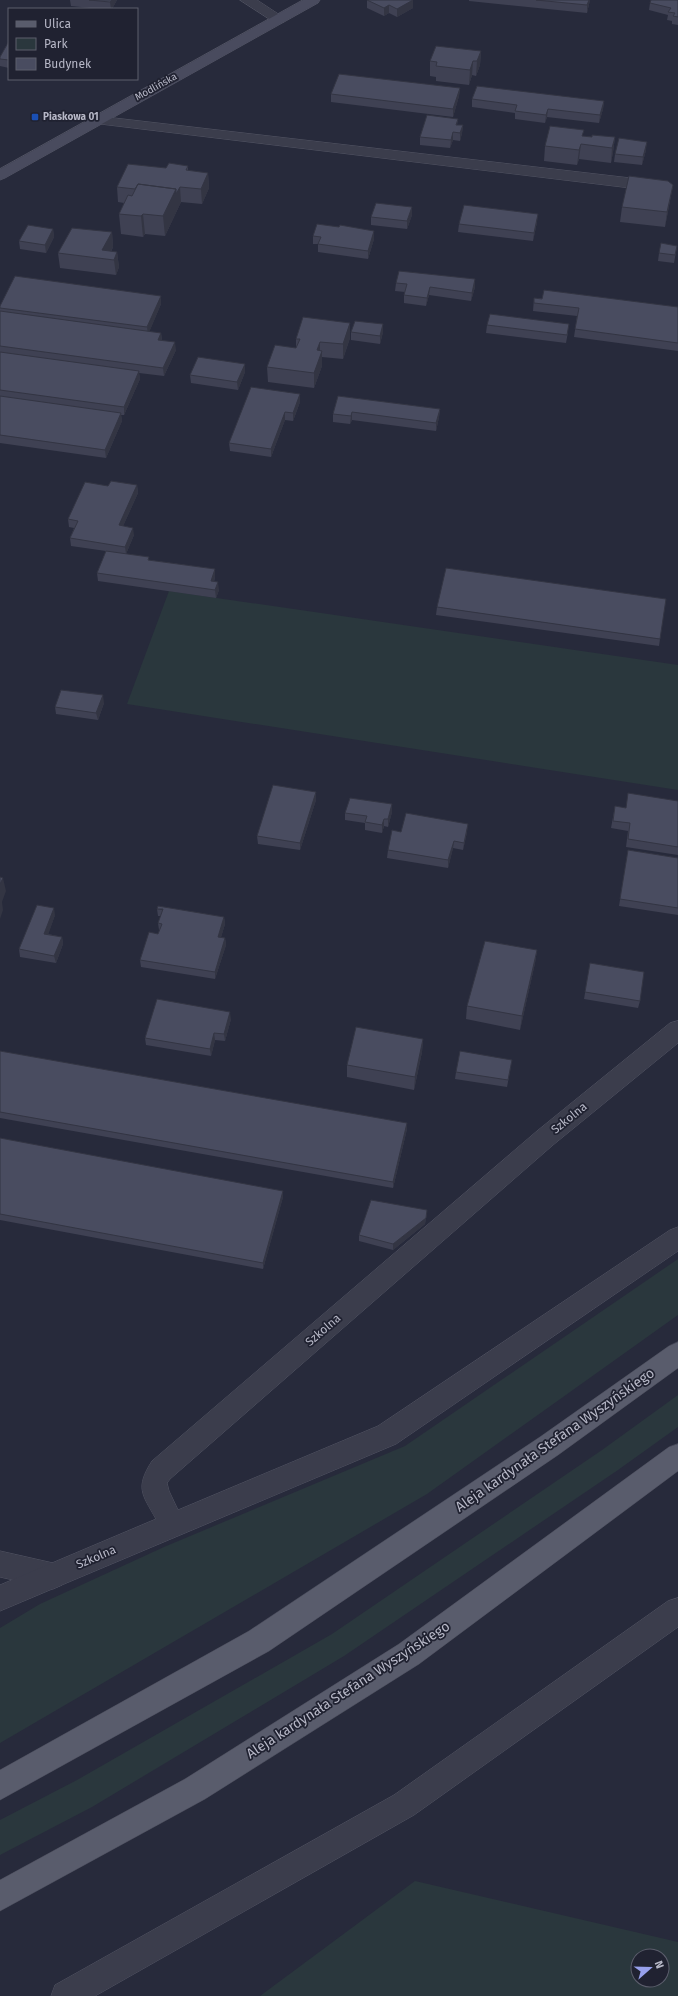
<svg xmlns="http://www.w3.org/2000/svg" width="678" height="1996" font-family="'Fira Sans',sans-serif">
	<rect width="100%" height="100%" fill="#272a3b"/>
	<path fill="#2a373d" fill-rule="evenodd" d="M169,591L678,665V790L127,704Z
		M678,1259V1315L427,1494L0,1743V1628L40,1604L164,1547L405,1446Z
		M678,1395V1427L618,1470L344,1656L92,1807L0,1855V1820L77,1780L332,1634L602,1450Z
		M415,1881L678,1942V1996H260ZM638,1956H662V1980H638Z"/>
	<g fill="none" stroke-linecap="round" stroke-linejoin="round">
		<g stroke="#535564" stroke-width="1">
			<path id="lane" d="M97,116L639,179L644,181L647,184L644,187L639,189L92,123L90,120L92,117Z
				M0,1551L53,1563L62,1567L66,1576L62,1585L53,1589L0,1577Z"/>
		</g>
		<g stroke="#535564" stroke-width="1">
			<path id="street" d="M240,0H257L286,19L284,22H274Z
				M678,1021V1043L553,1145L170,1479L167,1483L169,1491L178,1510L378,1426L670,1230L678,1227V1251L396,1444L0,1611V1585L156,1519C142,1494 135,1488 152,1461L537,1131L670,1023Z
				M678,1598V1627L414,1815L95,1996H51L55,1985L394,1795L668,1601Z"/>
		</g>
		<g stroke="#535564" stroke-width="1">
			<path id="secondary" d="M303,0H320L318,3L5,178L0,180V169Z"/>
		</g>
		<g stroke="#444655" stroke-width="1">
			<path id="primary" d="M678,1342V1368L558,1455L269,1651L0,1800V1770L249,1631L540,1437L669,1346Z
				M678,1444V1471L419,1664L205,1799L0,1911V1880L185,1779L399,1644L669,1447Z"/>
		</g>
		<use href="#lane" fill="#3b3d4c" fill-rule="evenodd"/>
		<use href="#street" fill="#3b3d4c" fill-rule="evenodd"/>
		<use href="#secondary" fill="#494b5e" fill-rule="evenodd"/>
		<use href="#primary" fill="#595c6c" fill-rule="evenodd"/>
	</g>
	<path fill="#3f4153" d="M70,0H117L112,9H100L71,6Z
		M367,0L413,8L397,17L389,13L384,16L367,8Z
		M469,0H590L587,13L469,1Z
		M678,0V25L672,24V21L667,20L668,15L649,10L650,3Z
		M9,41V68L0,66V57Z
		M481,51L480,65L476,76L472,75L469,85L436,81V77L430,76V61Z
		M460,88L459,96L453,117L331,102V94Z
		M472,99L604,101L603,109L599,123L547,117L545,123L515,119V113L472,107Z
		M458,119L457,125H463L462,133L460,141L453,140L450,148L420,145V137Z
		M583,136L592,137H615L613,152L611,163L579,159L577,165L544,161L545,146Z
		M646,150L642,165L614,162L615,154Z
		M188,166V171L208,173L209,188L202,204L181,202L165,236L145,234L143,237L121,234L119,214L124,203L118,202L117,187L166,168Z
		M673,185L665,227L620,222L622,207Z
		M412,207V215L407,229L371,225V217Z
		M537,222L533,241L458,232L459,224Z
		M339,227L374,239L368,259L318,252V244H313V236Z
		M53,229L54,237L46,253L20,249L19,241Z
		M112,232L113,247L111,252H117L119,267L116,275L60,268L58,253Z
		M677,246L674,263L658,261L659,253Z
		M475,279V287L471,301L429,295L426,306L404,303V295L405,292L395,291L396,283Z
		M534,298L678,307V351L574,337L577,316L533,311Z
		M161,304L149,332L161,333L162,340L176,350L164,376L139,373L140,379L124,415H121L122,421L106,458L0,443V306Z
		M487,325L568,332L566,343L486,333Z
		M351,332H383L380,344L351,340Z
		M350,338L343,359L322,357V366L314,388L268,382L267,367L296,348V339Z
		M245,364V372L238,390L191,383L190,375Z
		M338,396L440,409L439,417L436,431L352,420L350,424L333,422V414Z
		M300,402L293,421L285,420L271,457L230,451L229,443Z
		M137,485L138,493L123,526L134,535L126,554L149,557V560L215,569V577L214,582L219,590L216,598L98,581L97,573L106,551L71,546L70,538L74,528L69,527L68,519L108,486Z
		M437,607L660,639L659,646L436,615Z
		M104,703L98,720L56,714L55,707Z
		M316,792V800L300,850L258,844L257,836Z
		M678,801V855L626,847L628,831L611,828L615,806L626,808Z
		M392,812L388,827L384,826L382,833L365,830V823L345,820V813Z
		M401,832H467L463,850L453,848L448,868L387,858L388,850Z
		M628,850L678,858V915L619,906Z
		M157,909L224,917L225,924L221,937L225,938L226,945L215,979L141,967L140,960L158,934L160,930H159L158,923L161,916H158Z
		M55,915L48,934L62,937L63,944L56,963L20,957L19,949Z
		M537,950L535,963L520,1030L466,1019L467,1006Z
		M590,963L640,1001L638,1008L584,999Z
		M231,1019L225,1041L215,1040L211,1056L146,1045L145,1038Z
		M423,1039L422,1052L414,1090L347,1077V1065Z
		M0,1051L407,1129L393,1188L0,1118Z
		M511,1066L507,1087L455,1079L456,1072Z
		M0,1138L283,1197L263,1269L0,1220Z
		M427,1210L425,1224L393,1250L359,1241V1235Z"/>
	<path fill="#333543" d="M112,0H117L112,9H111L110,2Z
		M413,0V8L397,17V9Z
		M589,0H590L587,13V5Z
		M389,5V13L384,16V8Z
		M481,51L480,65L476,76L477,61Z
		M473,61L472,75L469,85L470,70Z
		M460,88L459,96L453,117V109Z
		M604,101L603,109L599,123L600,115Z
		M548,109L547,117L545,123L546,115Z
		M463,125L462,133L460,141V133Z
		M453,132V140L450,148L451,140Z
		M615,137L613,152L611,163L612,148Z
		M647,142L646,150L642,165L643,157Z
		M581,144L579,159L577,165L579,150Z
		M208,173L209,188L202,204L201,189Z
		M673,185L670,200L665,227L667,212Z
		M180,187L181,202L165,236L163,216L176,189Z
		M412,207V215L407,229V221Z
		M143,214L145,234L143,237L141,216Z
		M538,214L537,222L533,241L534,233Z
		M53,229L54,237L46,253L45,245Z
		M374,231V239L368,259V251Z
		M112,232L113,247L107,259L102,250Z
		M117,252L119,267L116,275L114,260Z
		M475,279V287L471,301L472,293Z
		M430,287L429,295L426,306L427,298Z
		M161,296V304L148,335L147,327Z
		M350,323V338L343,359V344Z
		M383,324V332L380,344V336Z
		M161,333L162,341L158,340Z
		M175,342L176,350L164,376L163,368Z
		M320,342V355L322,351V366L314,388V373L317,350Z
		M245,364V372L238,390L237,382Z
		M139,371L140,379L124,415V407Z
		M300,394V402L293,421V413Z
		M440,409L439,417L436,431V423Z
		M285,412V420L271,457V449Z
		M352,412V420L350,424L351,416Z
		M121,413L122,421L106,458L105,450Z
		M137,485L138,493L120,533L119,525Z
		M133,528L134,535L126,554L125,547Z
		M215,569V577L211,589V581Z
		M218,582L219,590L216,598L215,590Z
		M103,695L104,703L98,720L96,713Z
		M316,792V800L300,850V843Z
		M392,804V812L388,827V819Z
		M384,819V826L382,833V825Z
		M468,824L467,832L463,850L464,843Z
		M454,841L453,848L448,868V860Z
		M3,878L6,891L2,902L3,910L0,919V884Z
		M54,908L55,915L46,941L44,934Z
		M224,917L225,924L219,944L218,937Z
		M62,937L63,944L56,963L54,956Z
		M225,938L226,945L215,979V972Z
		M537,950L535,963L520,1030L522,1016Z
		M230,1012L231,1019L225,1041L224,1034Z
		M214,1033L215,1040L211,1056L210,1049Z
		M423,1039L422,1052L414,1090L415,1077Z
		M407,1123V1129L393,1188V1182Z
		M283,1191V1197L263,1269V1263Z
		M426,1218L425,1224L393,1250V1244Z"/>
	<path fill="#494c60" stroke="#333543" d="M89,0H112L110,2Z
		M367,0H413L397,9L389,5L384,8Z
		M536,0H589L587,5Z
		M651,0H678V17L673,16L675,13L668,12L671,8L650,3Z
		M9,41V60L0,59V57Z
		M436,46L481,51L477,61H473L470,70L436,66L437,62L430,61Z
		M339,74L460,88L453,109L331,94Z
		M477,86L604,101L600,115L548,109L546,115L515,111L517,105L472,99Z
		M427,115L458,119L456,125H463L460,133L453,132L451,140L420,137Z
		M550,126L584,130L582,136L592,137V135L615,137L612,148L581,144L579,150L545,146Z
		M619,138L647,142L643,157L615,154Z
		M169,163L188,166L186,170L208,173L201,189L180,187L176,194V189L138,184L135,189L117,187L128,164L166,168Z
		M629,176L668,181L673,185L667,212L622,207Z
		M138,184L176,189L163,216L143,214L141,216L119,214L128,195L132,196Z
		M376,203L412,207L407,221L371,217Z
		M464,205L538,214L534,233L459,224Z
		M317,224L339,227L340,225L374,231L368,251L318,244L321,237L313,236Z
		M28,225L53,229L45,245L19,241Z
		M72,228L112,232L102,250L117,252L114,260L58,253Z
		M661,243L677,246L675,255L659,253Z
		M399,271L475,279L472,293L430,287L427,298L404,295L407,284L396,283Z
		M15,276L161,296L147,327L0,308V306Z
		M544,290L678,307V343L575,329L579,308L534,303V298L542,299Z
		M0,311L161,333L158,340L175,342L163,368L0,346Z
		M490,314L569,324L567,335L487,325Z
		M303,317L350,323L343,344L320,342L317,350L322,351L314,373L267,367L275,345L296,348L300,339H296Z
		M355,321L383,324L380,336L351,332Z
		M0,352L139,371L124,407L0,390Z
		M198,357L245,364L237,382L190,375Z
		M251,387L300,394L293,413L285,412L271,449L229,443Z
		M0,396L121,413L105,450L0,435Z
		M338,396L440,409L436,423L352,412L351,416L333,414Z
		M111,481L137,485L119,525L133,528L125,547L70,538L78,521L68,519L85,482L108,486Z
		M106,551L149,557L148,560L215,569L211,581L218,582L215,590L97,573Z
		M446,568L666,599L660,639L437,607Z
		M61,690L103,695L96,713L55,707Z
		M273,785L316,792L300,843L257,836Z
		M628,793L678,801V847L628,839L630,823L613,821L615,806L626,808Z
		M350,798L392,804L388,819H384L382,825L365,822L367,816L345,813Z
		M406,813L468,824L464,843L454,841L448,860L388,850L392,830L401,832Z
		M628,850L678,858V908L620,899Z
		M0,877L3,878L0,884Z
		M37,905L54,908L44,934L62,937L54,956L19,949Z
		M158,906L224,917L218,937L225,938L215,972L140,960L149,932L158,934L162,924L158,923L163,909H157Z
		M485,941L537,950L522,1016L467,1006Z
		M590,963L644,972L640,1001L585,992Z
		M157,999L230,1012L224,1034L214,1033L210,1049L145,1038Z
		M356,1027L423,1039L415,1077L347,1065Z
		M0,1051L407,1123L393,1182L0,1112Z
		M460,1051L512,1060L508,1080L456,1072Z
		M0,1138L283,1191L263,1263L0,1214Z
		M371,1200L427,1210L426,1218L393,1244L359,1235Z"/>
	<rect fill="#1a4fb4" stroke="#202231" stroke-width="1.5" x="31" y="113" width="8" height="8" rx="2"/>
	<g text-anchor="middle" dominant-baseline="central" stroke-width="3.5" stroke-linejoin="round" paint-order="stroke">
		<g font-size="10" fill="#b7b8c7" stroke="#202231">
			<text transform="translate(156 87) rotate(-29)">Modlińska</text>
		</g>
		<g font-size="10" font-weight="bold" fill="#b7b8c7" stroke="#202231" text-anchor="start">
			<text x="43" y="117">Piaskowa 01</text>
		</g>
		<g font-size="12" fill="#b7b8c7" stroke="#202231">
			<text transform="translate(569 1118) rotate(-39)">Szkolna</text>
			<text transform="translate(323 1330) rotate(-41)">Szkolna</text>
			<text transform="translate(96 1557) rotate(-23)">Szkolna</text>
		</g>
		<g font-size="14" fill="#b7b8c7" stroke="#202231">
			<text transform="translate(555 1440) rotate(-35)">Aleja kardynała Stefana Wyszyńskiego</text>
			<text transform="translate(348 1690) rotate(-33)">Aleja kardynała Stefana Wyszyńskiego</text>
		</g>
	</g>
	<rect x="8" y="8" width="130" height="72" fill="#202231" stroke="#5c5e6d"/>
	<rect x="16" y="21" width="20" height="6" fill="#595c6c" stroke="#5c5e6d"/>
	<text x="44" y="28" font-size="12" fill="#b7b8c7">Ulica</text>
	<rect x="16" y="38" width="20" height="12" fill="#2a373d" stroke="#5c5e6d"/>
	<text x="44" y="48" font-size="12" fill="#b7b8c7">Park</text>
	<rect x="16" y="58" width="20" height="12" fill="#494c60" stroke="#5c5e6d"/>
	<text x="44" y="68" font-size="12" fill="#b7b8c7">Budynek</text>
	<g transform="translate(650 1968) rotate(70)"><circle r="19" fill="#202231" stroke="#5c5e6d"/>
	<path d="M0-3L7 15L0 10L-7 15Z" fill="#97a0ec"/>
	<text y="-6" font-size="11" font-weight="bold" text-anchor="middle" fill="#b7b8c7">N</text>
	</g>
</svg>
